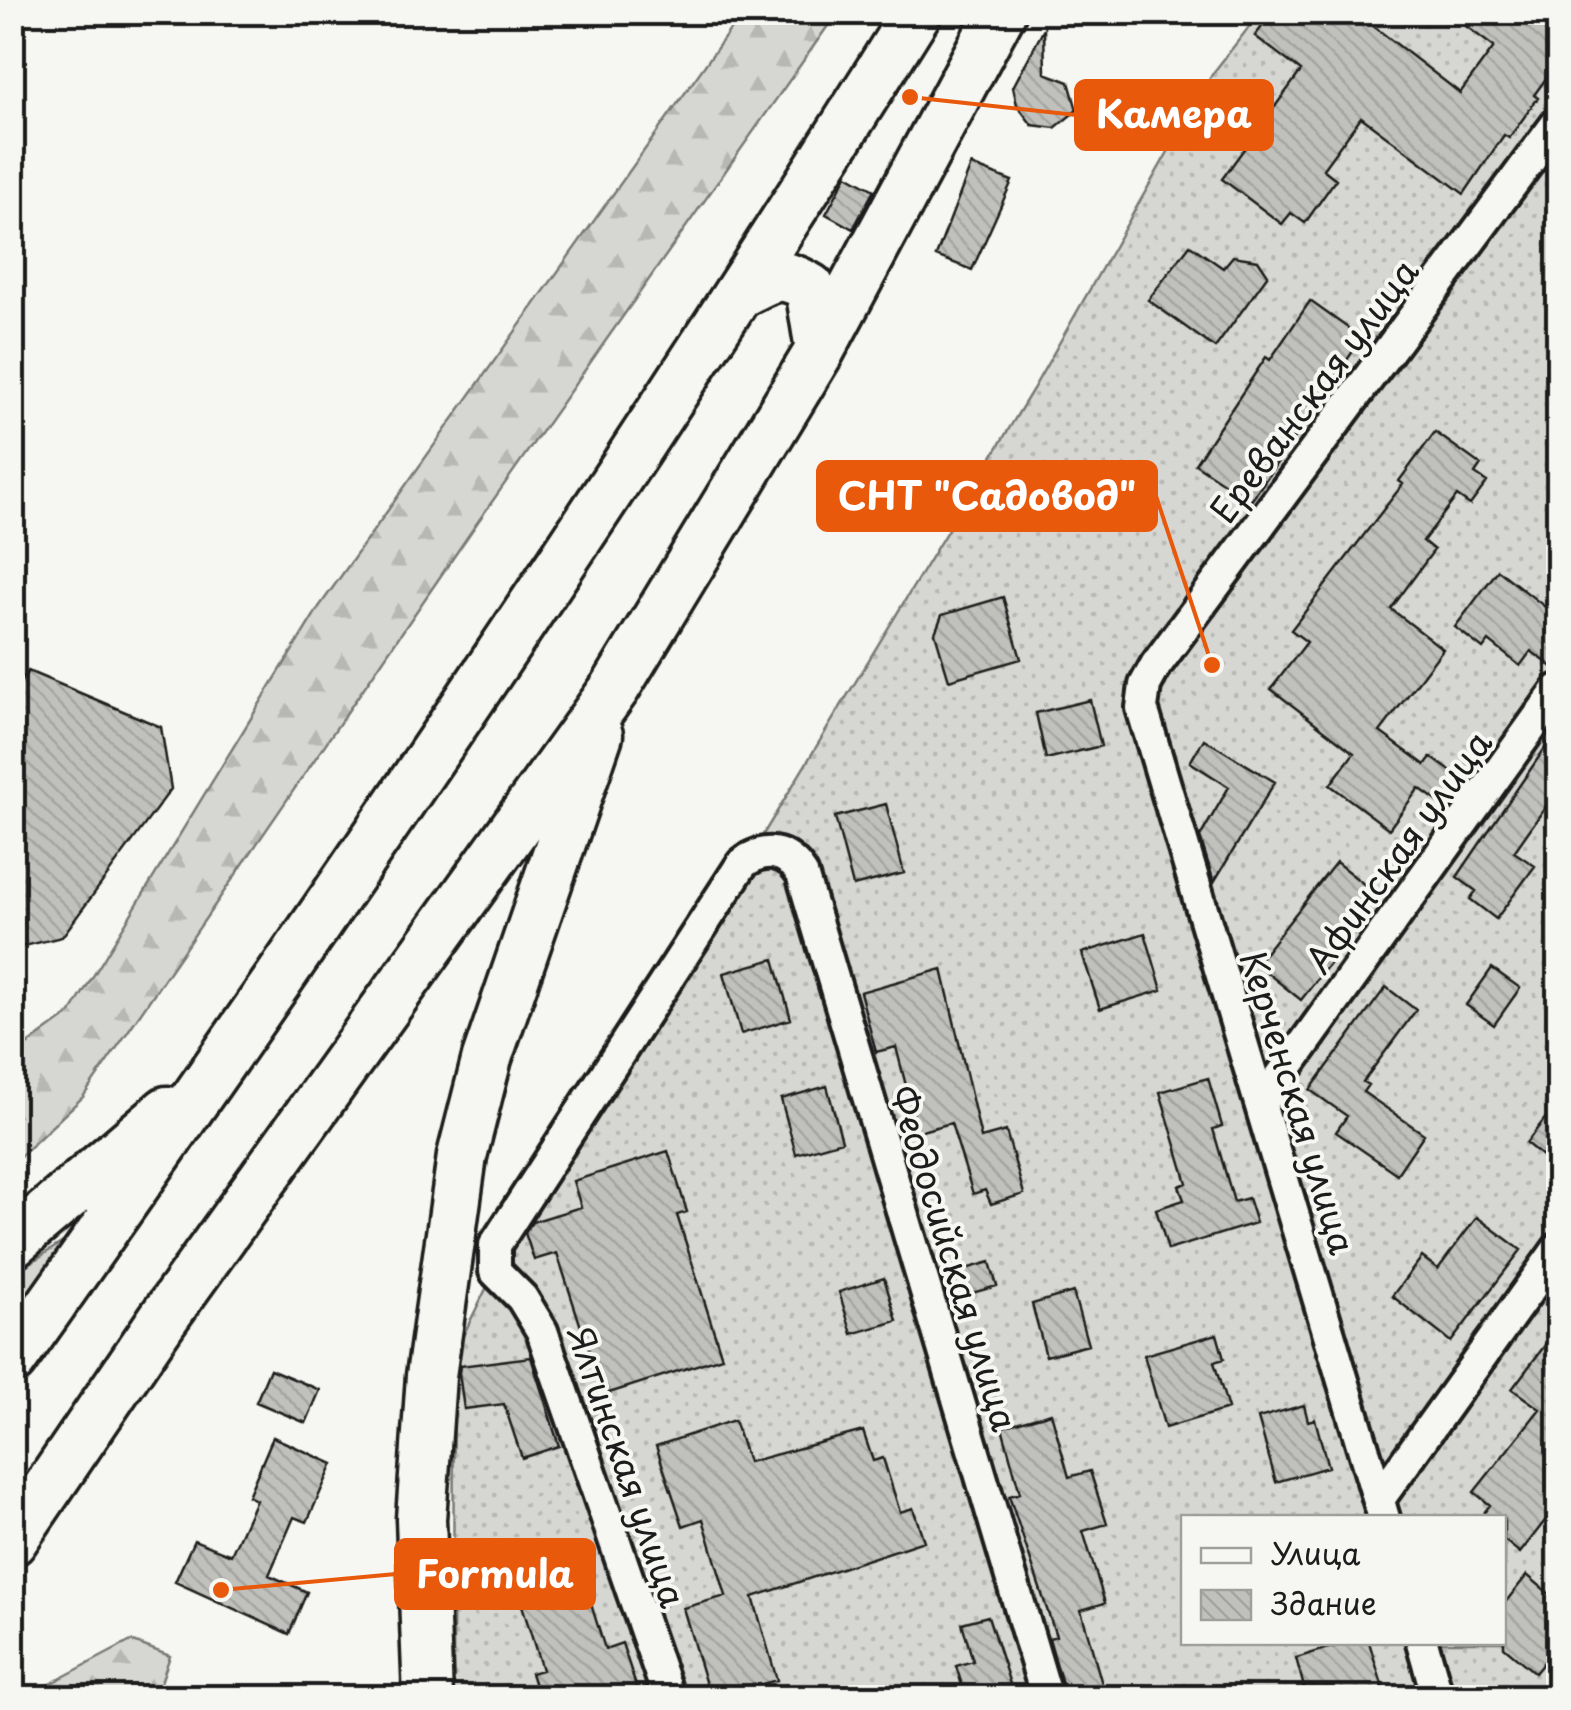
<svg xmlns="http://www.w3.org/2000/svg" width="1571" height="1710" font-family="'Playpen Sans',sans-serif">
	<defs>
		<pattern id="forest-firs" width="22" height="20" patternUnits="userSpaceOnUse" patternTransform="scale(2.5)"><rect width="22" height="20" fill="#d6d6d2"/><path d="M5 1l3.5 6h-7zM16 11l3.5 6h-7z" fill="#b7b7b4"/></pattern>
		<pattern id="garden-dots" width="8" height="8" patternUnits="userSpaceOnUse" patternTransform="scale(2.5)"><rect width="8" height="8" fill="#d6d6d2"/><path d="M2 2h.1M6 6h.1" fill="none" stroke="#b7b7b4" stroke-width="1.8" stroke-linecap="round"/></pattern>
		<pattern id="building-back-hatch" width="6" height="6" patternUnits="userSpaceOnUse" patternTransform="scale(2.5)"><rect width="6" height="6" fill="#c0c0bd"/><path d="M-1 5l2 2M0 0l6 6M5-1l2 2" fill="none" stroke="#a4a4a2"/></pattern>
	</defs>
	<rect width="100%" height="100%" fill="#f6f6f2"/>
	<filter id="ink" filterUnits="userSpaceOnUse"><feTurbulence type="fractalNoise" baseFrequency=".01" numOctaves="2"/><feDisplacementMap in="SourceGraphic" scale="20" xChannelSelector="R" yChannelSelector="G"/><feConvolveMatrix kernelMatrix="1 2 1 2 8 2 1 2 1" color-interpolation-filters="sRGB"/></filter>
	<g filter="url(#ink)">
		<path fill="url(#forest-firs)" stroke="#797977" stroke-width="2.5" d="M742,13H837L477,523L83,1097L13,1163V1055L70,1014L319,607Z
			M66,1240L13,1313V1274Z
			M131,1641L170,1656L156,1697H25Z"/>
		<path fill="url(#garden-dots)" stroke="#797977" stroke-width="2.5" fill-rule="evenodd" d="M1260,13H1558V1697L453,1698L454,1354L510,1240L698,942L1033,389L1213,73ZM1184,1518H1504V1642H1184Z"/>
		<path fill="url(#building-back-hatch)" stroke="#1c1c1c" stroke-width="2.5" d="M1273,12H1355L1460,93L1494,47L1447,12H1549L1558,20V62L1534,95L1538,98L1509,138L1504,135L1464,194L1361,117L1323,169L1336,179L1305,223L1291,213L1282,224L1222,179L1301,71L1255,36Z
			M1044,29L1045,73L1069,82L1077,110L1055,128L1032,125L1017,105L1013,87Z
			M971,165L1012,181L972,270L936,256Z
			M847,175L874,190L853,229L826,214Z
			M1190,245L1223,268L1233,256L1258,260L1268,275L1215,348L1148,300Z
			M1310,301L1362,338L1251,501L1195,464L1266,357L1270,360Z
			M1435,432L1481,465L1475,474L1487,482L1470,505L1457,496L1423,541L1434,550L1391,609L1443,649L1380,732L1425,765L1431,757L1463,780L1444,806L1419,788L1389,829L1330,785L1354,753L1271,689L1307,642L1291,630L1403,484L1399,481Z
			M1498,570L1558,617V671L1531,651L1520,666L1489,641L1483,649L1455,627Z
			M1003,597L1021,659L949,680L935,633L942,615Z
			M28,671L161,727L171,789L62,937L12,949V695Z
			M1090,700L1101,746L1046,759L1036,713Z
			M1558,729V789L1514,852L1535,866L1496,919L1470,899L1476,891L1457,877Z
			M1204,739L1275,782L1214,882L1200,837L1229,787L1190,762Z
			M886,804L904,873L853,886L835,817Z
			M1336,862L1370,889L1326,945L1337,954L1301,1000L1256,964Z
			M1145,933L1162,990L1100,1009L1082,953Z
			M774,959L791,1019L741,1034L724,973Z
			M1492,968L1520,988L1494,1025L1466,1005Z
			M942,969L981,1138L1006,1131L1024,1194L991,1204L985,1190L973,1194L951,1123L918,1132L896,1047L876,1052L860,992Z
			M1386,987L1416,1010L1363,1082L1368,1085L1363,1092L1424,1134L1397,1174L1336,1132L1347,1116L1310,1090Z
			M1208,1078L1222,1126L1213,1129L1234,1202L1248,1198L1256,1223L1168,1250L1156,1209L1184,1200L1179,1186L1187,1183L1160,1092Z
			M827,1086L842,1141L796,1154L781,1099Z
			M1558,1102V1169L1526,1143Z
			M668,1151L687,1212L677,1215L722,1357L603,1395L557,1253L534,1260L525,1233L532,1222L581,1207L573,1181Z
			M1477,1217L1521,1250L1451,1342L1392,1296L1422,1257L1438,1269Z
			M990,1262L997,1286L948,1300L941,1276Z
			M884,1278L897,1321L852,1334L839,1292Z
			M1073,1292L1088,1345L1046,1356L1032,1304Z
			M1558,1328V1504L1520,1553L1504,1540V1518H1480L1490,1505L1474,1492L1540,1409L1512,1389Z
			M1217,1334L1224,1359L1214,1362L1228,1409L1165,1428L1144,1355Z
			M531,1357L559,1446L522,1458L504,1404L464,1409L459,1373L460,1366Z
			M270,1369L320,1390L306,1423L256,1402Z
			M1304,1405L1308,1421L1315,1419L1328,1467L1276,1482L1258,1418Z
			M1051,1413L1069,1477L1090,1471L1107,1524L1083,1531L1105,1603L1081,1610L1102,1684L1065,1694L1049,1638L1056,1636L1009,1496L1020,1493L1002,1427Z
			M734,1420L748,1462L863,1431L873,1461L883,1458L900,1512L913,1508L924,1541L753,1597L777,1680L710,1698L683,1608L726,1596L703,1519L683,1526L656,1446Z
			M273,1437L333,1464L307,1522L294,1517L269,1575L307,1592L289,1634L175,1582L194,1540L231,1555L256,1500L248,1496Z
			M577,1559L605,1649L622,1643L640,1698H539L531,1673L542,1670L514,1579Z
			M1527,1575L1558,1601V1615L1548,1628L1558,1637V1645L1535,1673L1504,1647V1604Z
			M988,1616L1011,1687L966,1698L956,1666L973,1661L962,1623Z
			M1348,1642H1369L1386,1698H1307L1296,1658Z"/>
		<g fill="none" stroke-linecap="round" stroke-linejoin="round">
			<g stroke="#1c1c1c" stroke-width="38">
				<path id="street" d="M1261,1104L1558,690
					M495,1271V1245L742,864C764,846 787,850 802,874L1047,1698
					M495,1271L522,1298L542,1331L669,1698
					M1379,1499L1558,1249
					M1384,1518L1142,708L1145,685L1156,665L1558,122
					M1422,1642L1438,1698"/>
			</g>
			<g stroke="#1c1c1c" stroke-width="55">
				<path id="primary" d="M742,292C771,277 780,269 810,288L820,350
					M12,1243L167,1111
					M12,1360C325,918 630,472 917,12
					M12,1541L162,1320L615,688L820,350L1001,12
					M428,1698L421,1519L431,1376L462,1156L487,1058L598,735"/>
			</g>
			<use href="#street" stroke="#f6f6f2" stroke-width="30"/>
			<use href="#primary" stroke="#f6f6f2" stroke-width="48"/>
		</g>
	</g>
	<g text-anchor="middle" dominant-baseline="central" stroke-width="8" stroke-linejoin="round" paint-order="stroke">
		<g font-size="35" fill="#1c1c1c" stroke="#f6f6f2">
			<text transform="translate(1313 390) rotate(-53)">Ереванская улица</text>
			<text transform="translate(1397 851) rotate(-54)">Афинская улица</text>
			<text transform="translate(1299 1102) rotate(73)">Керченская улица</text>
			<text transform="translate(955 1258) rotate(73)">Феодосийская улица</text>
			<text transform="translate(628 1466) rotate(71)">Ялтинская улица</text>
		</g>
	</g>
	<path fill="none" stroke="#e8590c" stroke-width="4" d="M910 97L1076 115M1212 665L1156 496M221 1590L396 1574"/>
	<g fill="#e8590c" stroke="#f6f6f2" stroke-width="4">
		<circle cx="910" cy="97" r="10"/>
		<circle cx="1212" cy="665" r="10"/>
		<circle cx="221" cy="1590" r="10"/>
	</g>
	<g fill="#e8590c" stroke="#e8590c" stroke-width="4">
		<rect x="1076" y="81" width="196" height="68" rx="10"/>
		<rect x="818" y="462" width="338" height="68" rx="10"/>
		<rect x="396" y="1540" width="198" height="68" rx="10"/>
	</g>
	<g font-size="38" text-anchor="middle" font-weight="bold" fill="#fff">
		<text x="1174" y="128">Камера</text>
		<text x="987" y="510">СНТ "Садовод"</text>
		<text x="495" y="1588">Formula</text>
	</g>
	<rect width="1571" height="1710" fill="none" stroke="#f6f6f2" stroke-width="50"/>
	<rect x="25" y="25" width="1521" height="1660" fill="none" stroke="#1c1c1c" stroke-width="4" filter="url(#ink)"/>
	<rect x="1181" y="1515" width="325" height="130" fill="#f6f6f2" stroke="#9f9f9c" stroke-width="2.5"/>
	<rect x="1201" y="1548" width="50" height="15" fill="#f6f6f2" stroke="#9f9f9c" stroke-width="2.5"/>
	<text x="1271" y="1565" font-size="30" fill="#1c1c1c">Улица</text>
	<rect x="1201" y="1590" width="50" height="30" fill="url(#building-back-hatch)" stroke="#9f9f9c" stroke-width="2.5"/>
	<text x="1271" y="1615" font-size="30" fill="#1c1c1c">Здание</text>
</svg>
